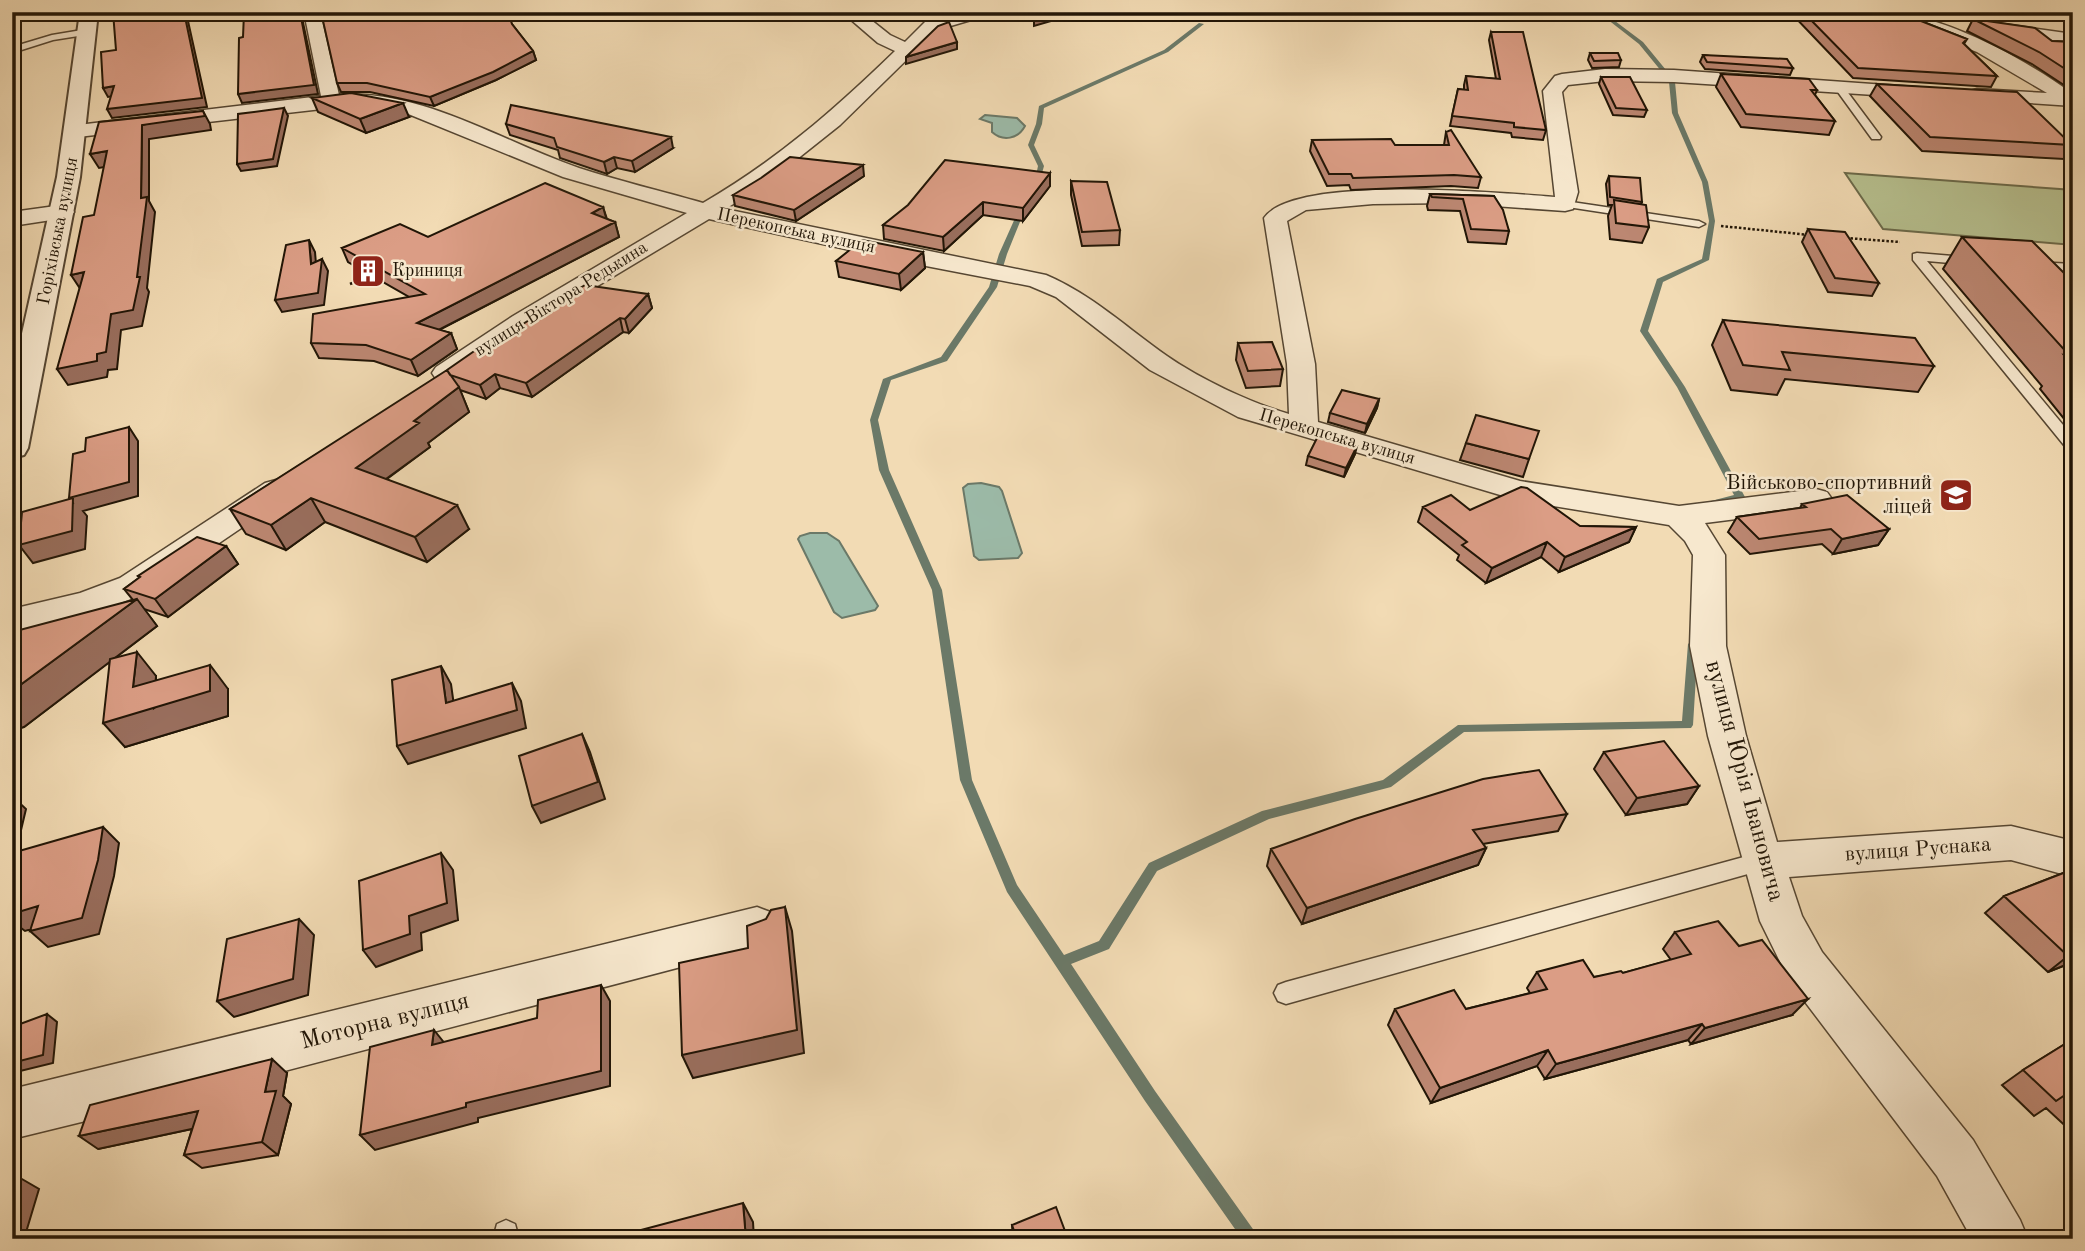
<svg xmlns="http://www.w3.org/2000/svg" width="2085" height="1251" font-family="'Old Standard TT',serif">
	<rect width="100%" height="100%" fill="#f2dbb4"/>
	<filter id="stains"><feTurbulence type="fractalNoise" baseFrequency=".00286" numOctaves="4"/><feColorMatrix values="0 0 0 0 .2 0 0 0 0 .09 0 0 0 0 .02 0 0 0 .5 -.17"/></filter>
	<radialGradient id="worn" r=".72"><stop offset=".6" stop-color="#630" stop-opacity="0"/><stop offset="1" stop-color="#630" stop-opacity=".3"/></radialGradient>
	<path fill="#b7c190" stroke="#6c6b4b" stroke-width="2" d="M1845,173L2073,190V245L1883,229Z"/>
	<path fill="#9cbba9" stroke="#6b7968" stroke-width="2" d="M985,115L1017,118L1025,126C1018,139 1003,142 992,132V123L980,119Z
		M981,483L999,487L1002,491L1022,553L1018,558L979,560L974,556L963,488L968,484Z
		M810,533H827L839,541L878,606L875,610L842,618L834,612L798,539L800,536Z"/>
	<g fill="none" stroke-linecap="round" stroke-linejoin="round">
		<path fill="#6b7968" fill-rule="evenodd" d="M1598,12H1603L1643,42L1666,70V72H1662L1639,44Z
			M1199,23L1204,24L1168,52L1044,108L1042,124L1034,145L1044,166L1039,184L1034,185L1038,166L1028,145L1036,124L1039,106L1164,50Z
			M1672,80L1675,82L1678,113L1708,182L1715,221L1709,260L1663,282L1648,331L1685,387L1745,497L1743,499L1714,506L1709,503L1711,501L1734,495L1677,387L1640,331L1657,279L1702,259L1709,221L1702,182L1672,113L1669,82Z
			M1023,205L1026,207L1007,254L997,287L947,361L891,380L878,420L889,470L942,590L972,780L1017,885L1064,955L1099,941L1149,863L1262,811L1383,780L1458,725L1682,721L1688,644L1693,640L1698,644L1693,725L1691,728L1464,732L1391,787L1269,819L1157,871L1109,949L1071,964L1155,1091L1260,1239H1242L1145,1101L1007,892L960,780L932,590L879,470L870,420L883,379L941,357L989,287L999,254L1020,207Z"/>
		<g stroke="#554632" stroke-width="3">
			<path id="service" d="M88,29L91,34L53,40L12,53V47L52,35Z
				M1837,86H1843L1881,137L1880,139H1872L1835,88Z
				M1565,201L1699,221L1705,224L1699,227L1561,206L1559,204Z
				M1917,253L1977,258V264L1973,265L1927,261L2073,437V451L2068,450L1913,260V254Z
				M2036,262L2073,264V272L2032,269L2030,266Z
				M1762,852L1769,855L1773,861L1769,867L1762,870L1286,1004L1278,1001L1274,993L1278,985L1286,982Z
				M506,1220L515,1224L519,1239H493L497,1224Z"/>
		</g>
		<g stroke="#554632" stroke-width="3">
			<path id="minor" d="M304,12H320L339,95C420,88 503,142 579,168C619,181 661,191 703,203C777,160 834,110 895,51L878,43L842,12H861L890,35L905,42L925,22L962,12H990L988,15L937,30L840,125L762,187L725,209L1046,275C1091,294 1127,328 1167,356C1200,379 1251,403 1289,414L1287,364L1264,218C1294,174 1502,193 1555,197L1543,91L1555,76L1562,74L1605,69L1674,70L1928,88L1930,92L1921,98L1674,82L1605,81L1568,85L1562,92L1578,192L1573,209L1565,211L1451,203L1373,204L1306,210L1287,221L1315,364L1318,422L1520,481L1679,506L1816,489L1827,492L1832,499L1827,506L1816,509L1705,523L1725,555L1726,646L1746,736L1777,842L2011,826L2073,841V877L2011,860L1789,877L1802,916L1822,952L1973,1140L2020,1220L2028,1239H1972L1937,1176L1790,982L1760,921L1708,736L1690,646L1693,555L1685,541L1669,525L1517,500L1238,417L1150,370L1056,297L1030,286L900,261L709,219L531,326L456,379L446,381L436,379L432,373L436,367L513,316L687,213L563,177L401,111L357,105L78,137L71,135L68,131L71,127L78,125L321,96Z
				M1881,12C1940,12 2025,59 2073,94V106L1970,99L1968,95L1970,91L1977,89L2047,93L1977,52L1883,15Z
				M1996,23L2073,34V44L1990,32L1988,28L1990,24Z
				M63,205L71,207L74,212L71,217L12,226V212Z
				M276,480L287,483L291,490L287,497L144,594L99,611L12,633V609L80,593L120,578L265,483Z
				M757,907L773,913L779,927L773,941L757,947L212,1090L12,1139V1089Z"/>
		</g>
		<g stroke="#554632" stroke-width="4">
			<path id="tertiary" d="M80,12H98L80,177L28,448L24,455L12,458V378L57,177Z"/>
		</g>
		<path stroke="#211506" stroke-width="2.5" stroke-dasharray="2.5 2" stroke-linecap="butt" d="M1721,226L1810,235
			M1846,238L1900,242
			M350,284L375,273"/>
		<use href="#service" fill="#f7e8ce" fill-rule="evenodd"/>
		<use href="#minor" fill="#f7e8ce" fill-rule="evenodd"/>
		<use href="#tertiary" fill="#f7e8ce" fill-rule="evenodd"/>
	</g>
	<path fill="#bc8772" stroke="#211506" stroke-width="2" d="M1790,12H1898L1967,39L1964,44L1997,76L1991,87L1853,78Z
		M1908,12H2009L2004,21L1951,13L1945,14L1941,21Z
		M1973,19L2052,41L2073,42V91L2032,64L1967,31Z
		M512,24L533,51L536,60L496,80L434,106L370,92H341L337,83Z
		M1491,32L1546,130L1543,140L1512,137L1511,133L1450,126L1458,89L1464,90V85L1466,76L1496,79L1489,40Z
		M1590,53L1621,60L1619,67L1592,68L1588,60Z
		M1703,55L1793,68L1790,75L1705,69L1700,62Z
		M1721,74L1817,90L1815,95L1835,121L1829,135L1741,127L1716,87Z
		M1601,77L1647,110L1644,117L1613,115L1599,84Z
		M1877,84L2072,145L2064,159L1922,151L1870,96Z
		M312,98L409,117L366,133L318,112Z
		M506,124L673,148L635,172L617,168L607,174L560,158L558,150L510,135Z
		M1446,132L1481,177L1478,188L1451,186L1351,190L1349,185L1327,186L1310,151L1312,140L1395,145H1444Z
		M1050,173V186L1023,221L983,215L944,251L884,239L883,225Z
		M864,176L796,221L735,206L733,195Z
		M1609,176L1642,202L1641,204L1649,227L1642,243L1610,239L1608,216L1612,205H1608L1606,184Z
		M1071,181L1120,230L1119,245L1082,246L1071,195Z
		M1430,194L1494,196L1509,231L1506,244L1468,242L1460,211L1428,210L1427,206Z
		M603,207L607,219L615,222L619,237L439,330L451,333L457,349L418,376L374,361L319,358L311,343L409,297L348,262L342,248L428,237Z
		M1808,229L1879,283L1872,296L1828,292L1802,242Z
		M1962,237L2073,282V420H2065L2040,389L2042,386L1943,269Z
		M923,252L925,268L901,290L839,277L836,261Z
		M648,294L652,308L629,333L623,332L532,397L500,388L486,399L460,390L469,412L428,443L430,447L387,479L469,529L427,562L325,522L286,550L246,534L230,509L488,346Z
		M1723,320L1934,366L1918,392L1785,379L1777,395L1731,390L1712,345Z
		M1238,343L1283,369L1280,386L1246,388L1236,360Z
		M1379,399L1377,408L1365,433L1328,422L1330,413Z
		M1466,443L1529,459L1523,477L1460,460Z
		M1355,454L1344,477L1306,465L1308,456Z
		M1802,504L1889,529L1878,545L1833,554L1822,544L1750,554L1728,532L1737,517L1800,508Z
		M1423,507L1470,510L1580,526L1636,527L1629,542L1559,572L1541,557L1486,583L1457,560L1459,555L1418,522Z
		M226,546L238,564L168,617L144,609L157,626L115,658L156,676V681L228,689V716L125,747L109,662L24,727L133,600L124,589L139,578L138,576Z
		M1604,752L1699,786L1687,804L1626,815L1594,769Z
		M1567,814L1558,831L1483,844L1486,848L1478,865L1302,924L1267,866L1271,849Z
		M2066,872L2073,962L2048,972L1985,913L2004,896Z
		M1675,932L1792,1015L1691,1044L1688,1040L1545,1079L1537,1066L1431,1103L1388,1025L1395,1009H1466L1530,993L1527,988L1537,972L1594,977L1623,973L1671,960L1663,949Z
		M2073,1039V1133L2046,1108L2034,1116L2002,1085L2023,1070Z
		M287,1073L283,1096L291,1104L278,1155L202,1168L184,1155L192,1129L98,1149Z
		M1012,1225L1068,1239H1013Z"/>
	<path fill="#996e5d" stroke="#211506" stroke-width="2" d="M184,12H186L207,107L112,118L107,109Z
		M300,12L301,13L318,94L242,103L238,94Z
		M913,12H933L913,15Z
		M1060,12H1082L1034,26V20Z
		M957,42V49L906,64V57Z
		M533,51L536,60L496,80L434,106L430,97Z
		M114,86L119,95L108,97L103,88Z
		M403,103L409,117L366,133L360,119Z
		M284,108L288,116L277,166L241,171L237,164Z
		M203,111L210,124L211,130L149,139V201L155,212L147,288L149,292L142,326L121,330L117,369L108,370L107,377L68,385L57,369L97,354L111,314L137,277L141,198L142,125Z
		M671,137L673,148L635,172L632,161Z
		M107,151L115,165L99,168L90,154Z
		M614,157L617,168L607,174L604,162Z
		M863,165L864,176L796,221L794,210Z
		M1050,173V186L1023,221V208Z
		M983,202V215L944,251L943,237Z
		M603,207L607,221L592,213Z
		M615,222L619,237L423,338L417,323Z
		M309,240L315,252L317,276L311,264Z
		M923,252L925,268L901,290L899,274Z
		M322,259L328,271L324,305L282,312L275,300Z
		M84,272L81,290L71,275Z
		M648,294L652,308L629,333L625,319Z
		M620,318L623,332L532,397L526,383Z
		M451,333L457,349L418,376L411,360Z
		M495,374L500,388L486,399L480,385Z
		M459,387L469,412L428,443L430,447L368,492L356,468L414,421Z
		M1379,399L1377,408L1365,433L1367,424Z
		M129,427L138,441V496L83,511L87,516L85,549L33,563L19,545L73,503L69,498Z
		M1357,446L1355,454L1344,477L1346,468Z
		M311,498L325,522L286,550L271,525Z
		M457,505L469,529L427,562L415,537Z
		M1636,527L1629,542L1559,572L1565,557Z
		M1889,529L1878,545L1833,554L1842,539Z
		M1547,542L1541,557L1486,583L1492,568Z
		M226,546L238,564L168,617L155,599Z
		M137,599L157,626L24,727L12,731V691Z
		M137,652L156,676L154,708L210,665L228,689V716L125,747L103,723L133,687Z
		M441,666L451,684L456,720L446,703Z
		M512,683L521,701L526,728L408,764L397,746Z
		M582,734L590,752L605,799L541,823L532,806Z
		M1699,786L1687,804L1626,815L1637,798Z
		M12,796L26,809L12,868Z
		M103,827L119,843L114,876L99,934L48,947L30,931Z
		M1486,848L1478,865L1302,924L1307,908Z
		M441,853L453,870L458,920L421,933L422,950L376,967L363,950L409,916Z
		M12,902L38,906L55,922L25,931L12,921Z
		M785,907L792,931L804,1053L693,1078L682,1055Z
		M299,919L314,935L308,995L234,1017L217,1001Z
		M2073,954V962L2048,972L2068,956Z
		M601,985L610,1001V1086L478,1118V1122L375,1150L360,1135L466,1103Z
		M1808,999L1792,1015L1691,1044L1705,1028Z
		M47,1014L57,1022L53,1063L12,1073V1063Z
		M1702,1024L1688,1040L1545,1079L1556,1064Z
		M434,1030L446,1045H432Z
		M1548,1050L1537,1066L1431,1103L1440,1088Z
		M272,1059L287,1073L283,1096L291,1104L278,1155L262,1142L265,1092Z
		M198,1111L215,1124L98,1149L79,1136Z
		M15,1175L39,1189L24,1239H12V1185Z
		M743,1203L753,1222L754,1239H746Z"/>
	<path fill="#db9d85" stroke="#211506" stroke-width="2" d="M113,12H184L202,98L107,109L114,86L103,88L101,52L116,50Z
		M251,12H300L314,85L238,94L239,38L243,37L244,13Z
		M321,12H508L512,24L533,51L493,72L430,97L367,83H337Z
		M1032,12H1060L1034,20Z
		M1803,12H1898L1967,39L1963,43L1997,76L1858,68Z
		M1973,19L2035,28L2052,41L2073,42V74L2039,52Z
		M949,22L957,42L906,57L938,26Z
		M1491,32H1523L1546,130L1514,127V123L1452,116L1458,89L1468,90L1466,76L1500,79Z
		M1590,53H1618L1621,60L1594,61Z
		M1703,55L1787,59L1793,68L1707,62Z
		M1721,74L1809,79L1817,90H1811L1835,121L1746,114Z
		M1601,77H1630L1647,110L1616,108Z
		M1877,84L2017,92L2072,145L1930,137Z
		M351,93L403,103L360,119L312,98Z
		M511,105L671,137L632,161L614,157L604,162L557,147L554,138L506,124Z
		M284,108L273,159L237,164L238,114Z
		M203,111L205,116L142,125L141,198L147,197L137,277H140L133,310L111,314L106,352L97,354V361L57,369L84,272L71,275L83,217L94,215L107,151L90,154L99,122Z
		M1451,130L1481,177L1454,175L1353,178L1351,174H1329L1312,140L1391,139L1395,145H1449L1446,132Z
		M790,157L863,165L794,210L733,195L761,178Z
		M945,160L1050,173L1023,208L983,202L943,237L883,225L908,205Z
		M1609,176L1640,178L1642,202L1610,197Z
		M1071,181L1107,182L1120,230L1082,232Z
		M545,183L603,207L592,213L615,222L417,323L451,333L411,360L366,345L311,343L313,314L425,294L342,248L400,224L428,237Z
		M1430,194L1494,196L1503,210L1509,231L1471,229L1463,199L1432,197Z
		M1614,200L1646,205L1649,227L1616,223Z
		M1808,229L1845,232L1879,283L1835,278Z
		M1962,237L2032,241L2073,282V365L2064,355L2070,356Z
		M309,240L311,264L322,259L318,293L275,300L286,245Z
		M862,240L923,252L899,274L836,261Z
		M585,285L648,294L625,319L620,318L526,383L495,374L480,385L450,375L447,370L483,345L488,346Z
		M1723,320L1915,338L1934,366L1782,352L1790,370L1743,365Z
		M1272,342L1283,369L1248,371L1238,343Z
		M447,370L459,387L414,421L419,423L356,468L457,505L415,537L311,498L271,525L230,509Z
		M1342,390L1379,399L1367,424L1330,413Z
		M1476,415L1539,431L1529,459L1466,443Z
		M129,427V482L69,498L73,454L85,451L86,438Z
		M1319,434L1357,446L1346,468L1308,456Z
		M1521,487L1527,488L1580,526L1636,527L1565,557L1547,542L1492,568L1462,545L1467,542L1423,507L1451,495L1470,510Z
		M1847,495L1889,529L1842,539L1831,529L1759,539L1737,517L1806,507L1802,504Z
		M73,498L72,531L19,545L22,512Z
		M197,537L226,546L155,599L124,589L140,577L138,576Z
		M137,599L12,691V632Z
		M137,652L133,687L210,665V691L103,723L110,659Z
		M441,666L446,703L512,683L517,710L397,746L392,680Z
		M582,734L598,782L532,806L519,756Z
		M1664,741L1699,786L1637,798L1604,752Z
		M1539,770L1567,814L1473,830L1486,848L1307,908L1271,849L1355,819L1483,779Z
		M103,827L98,860L82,918L30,931L38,906L12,914V853Z
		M441,853L447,903L409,916L410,934L363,950L359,881Z
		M2066,872L2073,878V954L2068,956L2004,896Z
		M785,907L797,1030L682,1055L679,963L748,948L747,926L766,919L771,910Z
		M299,919L293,979L217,1001L227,939Z
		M1718,921L1739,946L1762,940L1808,999L1705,1028L1702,1024L1556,1064L1548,1050L1440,1088L1395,1009L1454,990L1466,1009L1547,989L1537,972L1583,960L1594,977L1621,971L1623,973L1691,954L1675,932Z
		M601,985V1071L466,1103V1107L360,1135L370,1047L434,1030L432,1045L537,1018L538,1000Z
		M47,1014L43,1055L12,1063V1027Z
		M2073,1039V1098L2068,1093L2056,1101L2023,1070Z
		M272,1059L265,1092L276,1091L262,1142L184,1155L198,1111L79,1136L90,1105Z
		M743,1203L746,1239H607Z
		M1056,1207L1068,1239H1017L1012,1225Z"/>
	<defs>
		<g id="building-square" transform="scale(1.75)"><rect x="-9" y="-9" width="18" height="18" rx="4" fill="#8f2418" stroke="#f7e8ce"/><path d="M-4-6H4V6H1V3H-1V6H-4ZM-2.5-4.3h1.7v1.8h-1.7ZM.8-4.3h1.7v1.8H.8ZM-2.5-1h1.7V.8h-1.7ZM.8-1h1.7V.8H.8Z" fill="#fff"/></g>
		<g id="school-square" transform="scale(1.75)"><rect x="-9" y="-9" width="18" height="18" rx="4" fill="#8f2418" stroke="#f7e8ce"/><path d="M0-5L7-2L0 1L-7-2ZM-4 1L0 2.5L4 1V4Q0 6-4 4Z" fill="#fff"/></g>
	</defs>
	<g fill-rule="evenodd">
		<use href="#building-square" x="368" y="271"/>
		<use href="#school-square" x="1956" y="495"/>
	</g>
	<g text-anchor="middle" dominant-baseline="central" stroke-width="5" stroke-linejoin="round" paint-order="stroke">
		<g font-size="18" fill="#211506" stroke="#f7e8ce">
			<text transform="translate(58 231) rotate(-79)">Горіхівська вулиця</text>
			<text transform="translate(796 231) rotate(12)">Перекопська вулиця</text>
			<text transform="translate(561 299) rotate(-32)">вулиця Віктора Редькина</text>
			<text transform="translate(1337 437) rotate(16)">Перекопська вулиця</text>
		</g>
		<g font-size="18" fill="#211506" stroke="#f7e8ce" text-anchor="start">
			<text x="392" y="271">Криниця</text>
		</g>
		<g font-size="21" fill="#211506" stroke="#f7e8ce" text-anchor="end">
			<text x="1932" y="483">Військово-спортивний<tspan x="1932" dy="24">ліцей</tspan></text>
		</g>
		<g font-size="21" fill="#211506" stroke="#f7e8ce">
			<text transform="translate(1918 850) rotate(-4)">вулиця Руснака</text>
		</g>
		<g font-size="24" fill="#211506" stroke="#f7e8ce">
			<text transform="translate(1744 781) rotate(75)">вулиця Юрія Івановича</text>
			<text transform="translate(385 1022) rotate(-14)">Моторна вулиця</text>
		</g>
	</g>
	<rect width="2085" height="1251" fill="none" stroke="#f2dbb4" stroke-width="42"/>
	<rect x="14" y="14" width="2057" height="1223" fill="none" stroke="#211506" stroke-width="3.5"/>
	<rect x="21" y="21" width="2043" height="1209" fill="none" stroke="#211506" stroke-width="2"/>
	<rect width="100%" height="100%" filter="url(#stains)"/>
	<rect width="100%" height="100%" fill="url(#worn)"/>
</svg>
